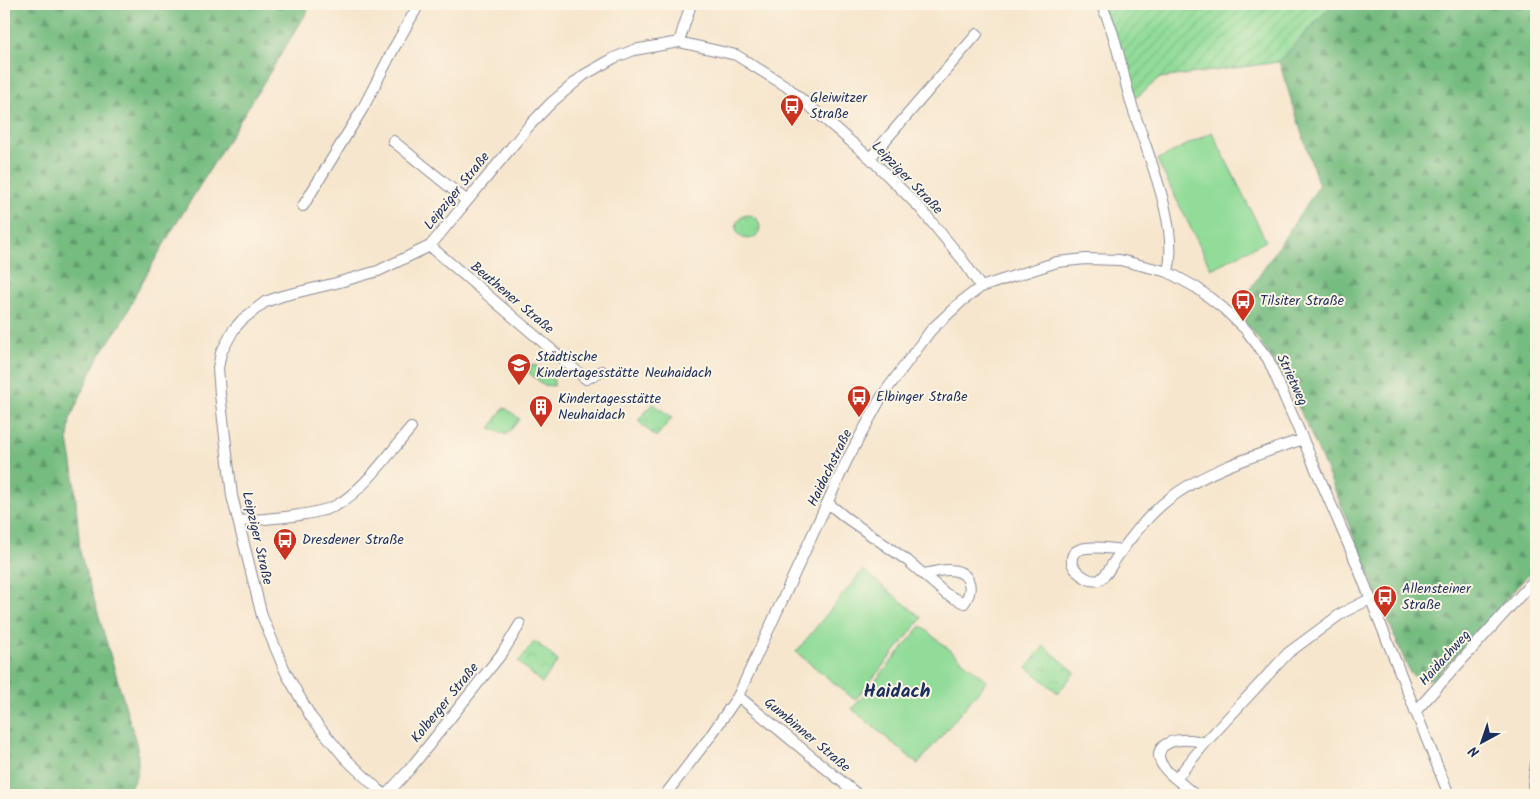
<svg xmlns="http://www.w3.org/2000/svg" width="1540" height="799" font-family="Kalam,sans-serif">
	<defs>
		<pattern id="forest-firs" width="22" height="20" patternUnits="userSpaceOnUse" patternTransform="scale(1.25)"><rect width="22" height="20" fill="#74bc80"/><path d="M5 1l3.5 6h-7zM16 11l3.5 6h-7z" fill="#5e996c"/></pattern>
		<pattern id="park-crowns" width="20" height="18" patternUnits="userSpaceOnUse" patternTransform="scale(1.25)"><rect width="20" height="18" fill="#91dc98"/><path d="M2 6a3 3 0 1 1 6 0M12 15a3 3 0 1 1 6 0" fill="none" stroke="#7cbd85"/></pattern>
		<pattern id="garden-furrows" width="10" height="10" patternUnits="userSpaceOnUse" patternTransform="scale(1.25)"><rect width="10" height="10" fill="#91dc98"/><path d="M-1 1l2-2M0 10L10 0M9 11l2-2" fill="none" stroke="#7cbd85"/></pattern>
	</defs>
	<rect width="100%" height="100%" fill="#fcf5e5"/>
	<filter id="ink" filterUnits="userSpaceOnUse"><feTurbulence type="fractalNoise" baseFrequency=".02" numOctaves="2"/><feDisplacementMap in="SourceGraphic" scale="10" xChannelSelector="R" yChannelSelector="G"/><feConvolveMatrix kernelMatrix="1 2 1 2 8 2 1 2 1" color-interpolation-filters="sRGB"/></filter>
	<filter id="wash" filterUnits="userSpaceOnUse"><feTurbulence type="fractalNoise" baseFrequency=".0096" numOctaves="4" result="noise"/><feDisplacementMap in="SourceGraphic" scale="20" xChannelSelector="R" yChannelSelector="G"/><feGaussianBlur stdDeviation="1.12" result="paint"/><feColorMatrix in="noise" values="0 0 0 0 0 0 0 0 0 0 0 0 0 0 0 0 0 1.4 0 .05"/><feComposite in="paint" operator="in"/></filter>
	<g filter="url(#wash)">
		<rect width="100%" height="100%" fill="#f7e6ce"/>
		<path fill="url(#forest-firs)" stroke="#48766f" d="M4,4H312L168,237L137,291L124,319L97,359L70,419L68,439L74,476L80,552L137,746C139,768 140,778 123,795H4Z
			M1333,4H1536V566L1435,678L1421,681L1410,673C1386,615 1362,558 1339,500C1311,435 1285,363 1235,312L1319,186L1279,62Z"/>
		<path fill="url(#park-crowns)" stroke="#56867b" d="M736 227a12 12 0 1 1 24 0a12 12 0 1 1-24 0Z
			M531,364L539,367L554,380V386L543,385L529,373Z
			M653,403L672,418L656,437L638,421Z
			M504,407L520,419L506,435L490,428Z
			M535,641L558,661L542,683L518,662Z
			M1044,646L1075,672L1058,693L1027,667Z"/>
		<path fill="url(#garden-furrows)" stroke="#56867b" d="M1102,4H1333L1279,62L1160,78L1133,100Z"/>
		<path fill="#91dc98" stroke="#56867b" d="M1212,132L1266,241L1211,269L1157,160Z
			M863,570L922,618L855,700L796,652Z
			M921,626L987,681L918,764L852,709Z"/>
	</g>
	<g filter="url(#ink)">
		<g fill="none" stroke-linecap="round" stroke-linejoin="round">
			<g stroke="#898a96" stroke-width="12">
				<path id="minor" d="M1101,4C1116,34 1121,67 1130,99C1144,147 1180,223 1168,272
					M679,42L691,4
					M393,141L467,201
					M870,158L977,34
					M303,206L363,108L394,48L419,4
					M430,246L586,379L602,371
					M828,503L845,517L908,561L946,594L964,603C976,586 968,570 948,570C939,570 932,573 924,574
					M239,521C264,519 316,516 337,505C364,490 391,451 411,428
					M1121,552L1116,549C1105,548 1069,542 1072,562C1074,572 1089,583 1099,580C1106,577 1111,566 1115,560C1132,535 1153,509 1177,493C1215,467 1261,454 1303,439
					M738,696L858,795
					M1415,712L1536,578
					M1176,779C1138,750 1171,732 1205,743
					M384,795L346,759L311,717L286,673L262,616L232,496L220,394L218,368L221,353L234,329L243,319L265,302L282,296L336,283L378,271L430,246L529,126L551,103L584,75L614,58L634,50L679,42L736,55L786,86L870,158L920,208L962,259L981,287
					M386,795L409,770L503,652L520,624
					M665,795L709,738L738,696L847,460L882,396L931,330L962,301L981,287L1057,262L1086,259L1120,260L1168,272L1197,288L1223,308L1246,330L1268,359L1353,555L1449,795
					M1195,795L1176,779L1205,743L1288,653L1342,613L1370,599
					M1534,795L1533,784L1536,763"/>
			</g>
			<use href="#minor" stroke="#fff" stroke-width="10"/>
		</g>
	</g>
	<defs>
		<g id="bus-pin" transform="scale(1.25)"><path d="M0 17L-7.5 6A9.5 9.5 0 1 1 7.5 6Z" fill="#c8321e" stroke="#fcf5e5"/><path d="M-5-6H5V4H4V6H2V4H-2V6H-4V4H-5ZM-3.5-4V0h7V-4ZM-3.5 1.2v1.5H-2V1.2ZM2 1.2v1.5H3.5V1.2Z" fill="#fff"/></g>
		<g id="school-pin" transform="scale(1.25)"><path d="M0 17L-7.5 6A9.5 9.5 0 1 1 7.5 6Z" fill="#c8321e" stroke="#fcf5e5"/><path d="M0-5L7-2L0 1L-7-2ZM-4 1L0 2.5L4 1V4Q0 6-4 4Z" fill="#fff"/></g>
		<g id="building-pin" transform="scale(1.25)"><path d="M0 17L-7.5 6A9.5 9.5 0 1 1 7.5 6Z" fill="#c8321e" stroke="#fcf5e5"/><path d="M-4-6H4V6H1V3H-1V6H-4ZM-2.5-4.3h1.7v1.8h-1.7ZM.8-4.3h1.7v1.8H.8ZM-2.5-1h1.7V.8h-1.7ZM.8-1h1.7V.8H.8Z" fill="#fff"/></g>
	</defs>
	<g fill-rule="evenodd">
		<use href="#bus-pin" x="792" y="106"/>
		<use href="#bus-pin" x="1243" y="301"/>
		<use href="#school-pin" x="519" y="365"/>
		<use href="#bus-pin" x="859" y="397"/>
		<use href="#building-pin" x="541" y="407"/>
		<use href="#bus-pin" x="285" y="540"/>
		<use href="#bus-pin" x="1385" y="597"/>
	</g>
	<g text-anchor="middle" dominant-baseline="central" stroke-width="4" stroke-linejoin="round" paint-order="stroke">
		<g font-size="14" fill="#1b2f5e" stroke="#fcf5e5" text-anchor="start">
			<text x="810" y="98">Gleiwitzer<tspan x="810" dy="16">Straße</tspan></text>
			<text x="1260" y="301">Tilsiter Straße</text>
			<text x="536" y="357">Städtische<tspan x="536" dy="16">Kindertagesstätte Neuhaidach</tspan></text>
			<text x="876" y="397">Elbinger Straße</text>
			<text x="558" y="399">Kindertagesstätte<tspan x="558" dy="16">Neuhaidach</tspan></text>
			<text x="302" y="540">Dresdener Straße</text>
			<text x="1402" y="589">Allensteiner<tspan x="1402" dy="16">Straße</tspan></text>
		</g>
		<g font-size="14" fill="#1b2f5e" stroke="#fcf5e5">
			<text transform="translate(907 178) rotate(46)">Leipziger Straße</text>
			<text transform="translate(457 191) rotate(-51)">Leipziger Straße</text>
			<text transform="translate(512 298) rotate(40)">Beuthener Straße</text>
			<text transform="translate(1292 380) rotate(65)">Strietweg</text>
			<text transform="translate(830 468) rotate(-64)">Haidachstraße</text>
			<text transform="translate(257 538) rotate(77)">Leipziger Straße</text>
			<text transform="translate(1445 658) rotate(-48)">Haidachweg</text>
			<text transform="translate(445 703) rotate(-51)">Kolberger Straße</text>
			<text transform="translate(807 735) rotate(40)">Gumbinner Straße</text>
		</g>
		<g font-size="19" font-weight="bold" fill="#1b2f5e" stroke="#fcf5e5">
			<text x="897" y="692">Haidach</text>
		</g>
	</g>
	<rect width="1540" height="799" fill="none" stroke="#fcf5e5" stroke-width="20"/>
	<g transform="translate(1482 742) rotate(220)" stroke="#fcf5e5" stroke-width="4" paint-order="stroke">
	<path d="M0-4L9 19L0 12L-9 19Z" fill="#1b2f5e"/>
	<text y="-8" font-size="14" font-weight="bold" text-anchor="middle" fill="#1b2f5e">N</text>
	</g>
</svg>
